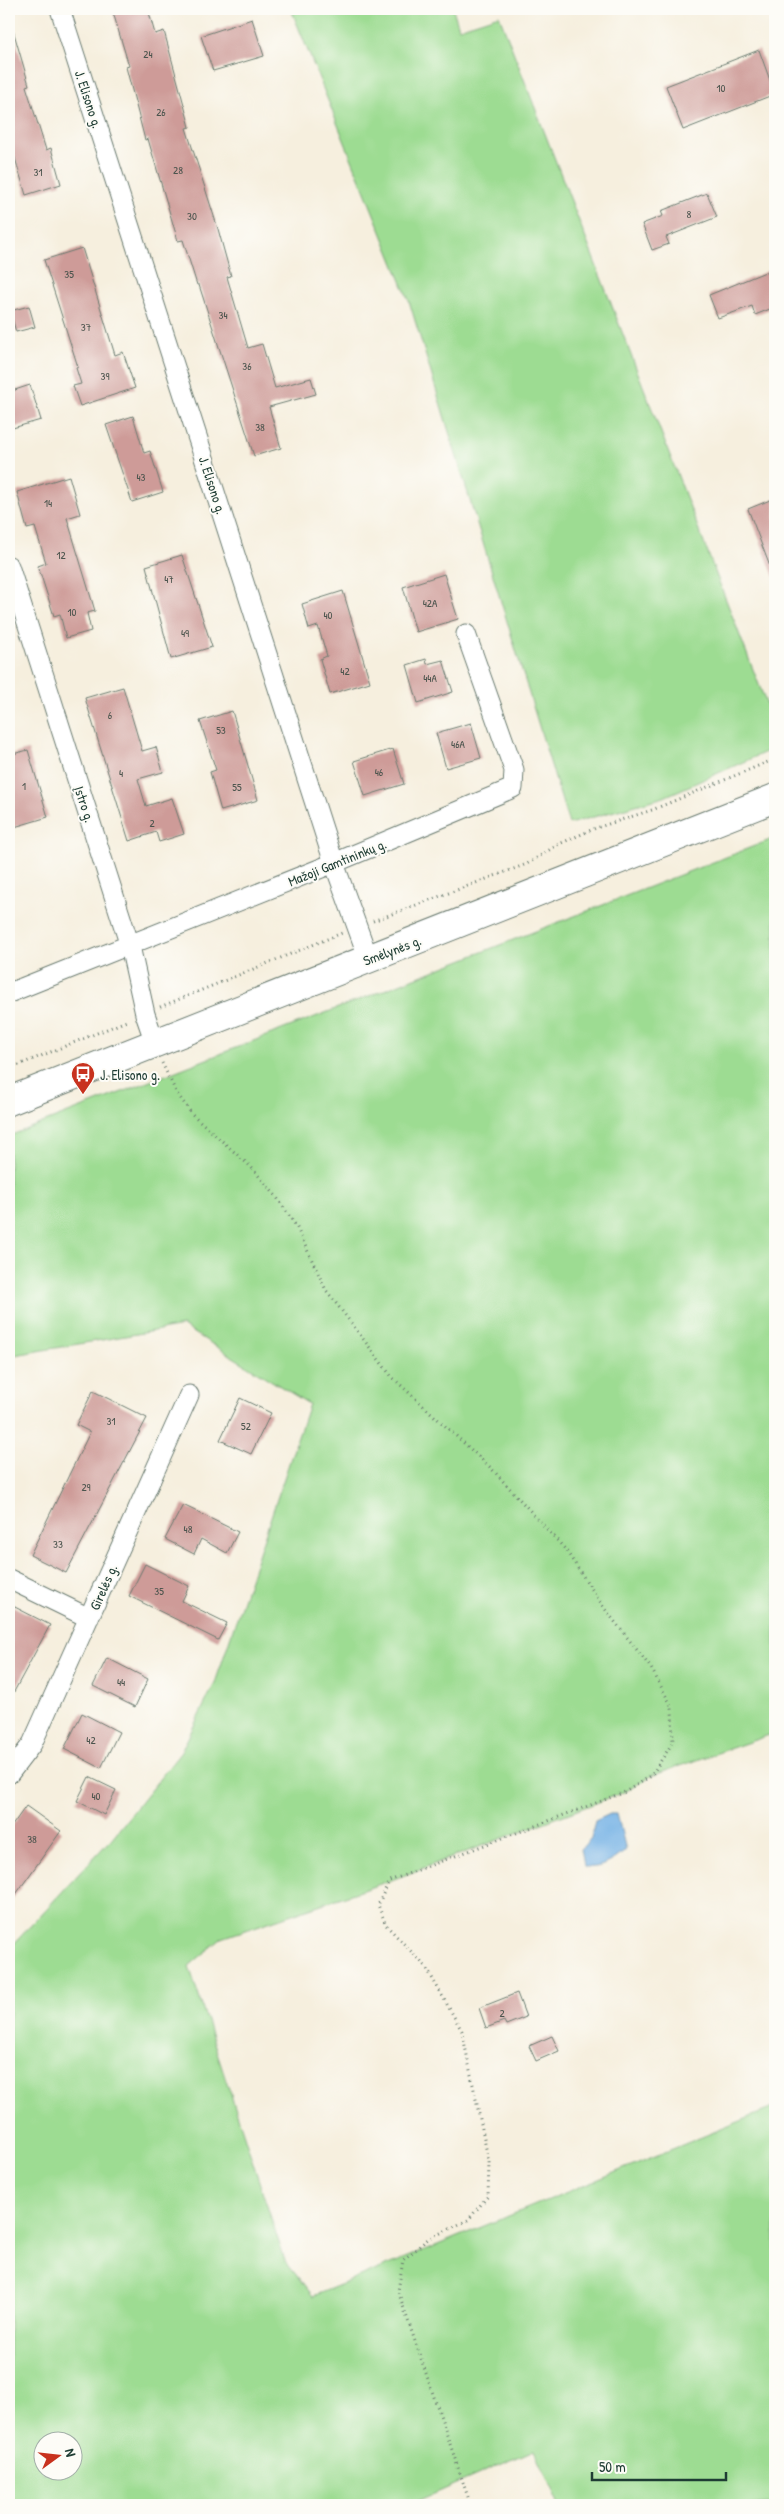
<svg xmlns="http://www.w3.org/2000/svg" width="784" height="2514" font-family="'Patrick Hand',sans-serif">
	<rect width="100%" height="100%" fill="#fdfcf7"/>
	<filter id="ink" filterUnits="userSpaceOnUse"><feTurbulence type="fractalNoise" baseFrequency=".02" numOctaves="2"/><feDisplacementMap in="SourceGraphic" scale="10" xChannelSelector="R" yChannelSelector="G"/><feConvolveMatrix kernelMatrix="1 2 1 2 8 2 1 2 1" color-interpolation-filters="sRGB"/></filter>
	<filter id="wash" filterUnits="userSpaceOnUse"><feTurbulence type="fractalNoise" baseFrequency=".0096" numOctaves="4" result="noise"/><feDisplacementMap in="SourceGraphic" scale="20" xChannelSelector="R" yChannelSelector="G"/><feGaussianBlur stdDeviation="1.12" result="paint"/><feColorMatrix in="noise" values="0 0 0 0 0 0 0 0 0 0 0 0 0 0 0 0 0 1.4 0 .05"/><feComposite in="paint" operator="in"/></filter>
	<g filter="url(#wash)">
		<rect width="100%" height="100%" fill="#f6efde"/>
		<path fill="#9ddc92" stroke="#5e8c63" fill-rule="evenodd" d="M291,9H453L459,28L499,15L775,726V748L664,797L569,824L409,301Z
			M775,838V1733L651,1776L625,1792L389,1881L222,1938L189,1966L285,2261L313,2296L775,2107V2505H559L534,2450L409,2505H9V1949L112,1838L181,1752L215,1683L309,1404L183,1326L9,1356V1136ZM42,2442H72V2472H42Z"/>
		<path fill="#73b1e5" stroke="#49778c" d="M610,1814H617L626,1850C616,1860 598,1871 584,1866L581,1849L591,1838L595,1821Z"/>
		<g id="blocks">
			<path fill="#ce9b98" d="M112,9H148L155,34L164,31L190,127L186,128L218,229L231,276L227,277L248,348L262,344L275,388L311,378L316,394L269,407L281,448L254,456L199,285H197L183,240L178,241L148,139L145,140L126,67L129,66Z
				M252,19L264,56L213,71L201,36Z
				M13,30L29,85L26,86L46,150L51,148L61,184L26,195L9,138V31Z
				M759,50L775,94L683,130L666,86Z
				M707,193L717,217L666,237L669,244L652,250L642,224L663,216L661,211Z
				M82,248L115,355L123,352L135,388L80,406L73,386L81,384L76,368L78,367L44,260Z
				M775,268V307L755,315L752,306L718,318L709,295Z
				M29,306L35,327L16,332L10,311Z
				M30,385L41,420L9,429V392Z
				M133,416L144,453L150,451L163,492L132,502L106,425Z
				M69,476L80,514L67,518L95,611L87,613L91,631L66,638L60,614L54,616L38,566L46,563L35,527L27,529L17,492Z
				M775,498V576L774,577L748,509Z
				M182,555L212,647L171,659L146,566Z
				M444,574L458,619L416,632L403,587Z
				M343,591L370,682L330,694L320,659L327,656L318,626L309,629L302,604Z
				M426,659L427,664L443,660L453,692L418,703L407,665Z
				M123,687L142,751L156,747L163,772L138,779L146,806L172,798L184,834L159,842L156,832L129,841L85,698Z
				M232,711L258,800L221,811L210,772L216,770L200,721Z
				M471,723L481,758L446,768L436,733Z
				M393,749L404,784L365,796L354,761Z
				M28,750L48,817L11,828L9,820V755Z
				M93,1391L147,1418L66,1573L30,1555L90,1432L76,1425Z
				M240,1398L271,1413L251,1454L220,1440Z
				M183,1505L238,1532L227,1553L201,1539L194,1554L165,1539Z
				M145,1564L189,1586L182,1601L227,1623L218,1640L129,1596Z
				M9,1604L50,1625L9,1701Z
				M107,1658L148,1679L135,1707L93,1686Z
				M82,1713L119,1732L101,1768L64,1749Z
				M89,1777L116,1790L104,1815L77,1801Z
				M26,1806L61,1831L9,1904V1830Z
				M517,1993L526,2017L506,2025L504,2021L486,2028L479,2008Z
				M552,2036L559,2051L536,2061L529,2046Z"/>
		</g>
	</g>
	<g filter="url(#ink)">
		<use href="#blocks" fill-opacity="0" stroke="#6a7b70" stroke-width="1"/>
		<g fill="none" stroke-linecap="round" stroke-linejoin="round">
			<g stroke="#6a7b70" stroke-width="21">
				<path id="minor" d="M60,9L334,863L369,960
					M9,566L130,946L145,1014L155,1043
					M9,993L334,863L513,788L514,770L466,634
					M9,1579L89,1618
					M9,1774L32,1744L189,1395"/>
			</g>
			<g stroke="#6a7b70" stroke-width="30">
				<path id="highway" d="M9,1101L775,798"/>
			</g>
			<path stroke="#6a7b70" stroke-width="3" stroke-dasharray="1 4" stroke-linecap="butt" d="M373,921L527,864L559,844L596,828L652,810L775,759
				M160,1007L342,933
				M162,1063L176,1092L192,1114L251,1167L276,1196L296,1226L326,1290L392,1377L491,1468L565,1549L605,1609L651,1668L672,1707L673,1742L651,1776L625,1792L389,1881L378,1905L386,1925L426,1967L462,2031L489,2163L488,2196L468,2220L428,2239L403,2260L398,2291L469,2500
				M9,1069L129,1020"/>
			<use href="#minor" stroke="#fff" stroke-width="19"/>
			<use href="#highway" stroke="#fff" stroke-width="28"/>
		</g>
	</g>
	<defs>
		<g id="bus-pin" transform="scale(1.25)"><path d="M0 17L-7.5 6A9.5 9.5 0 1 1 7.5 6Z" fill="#c8321e" stroke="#fdfcf7"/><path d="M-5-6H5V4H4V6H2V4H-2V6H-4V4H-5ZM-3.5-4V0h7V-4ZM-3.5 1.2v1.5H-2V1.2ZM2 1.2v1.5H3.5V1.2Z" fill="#fff"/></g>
	</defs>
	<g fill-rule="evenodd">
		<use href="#bus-pin" x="83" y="1074"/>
	</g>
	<g text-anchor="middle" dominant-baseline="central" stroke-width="4" stroke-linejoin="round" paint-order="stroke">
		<g font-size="11" fill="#4b544d">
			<text x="148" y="54">24</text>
			<text x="721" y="88">10</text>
			<text x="161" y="112">26</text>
			<text x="178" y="170">28</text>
			<text x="38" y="172">31</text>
			<text x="689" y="214">8</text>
			<text x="192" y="216">30</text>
			<text x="69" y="274">35</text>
			<text x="223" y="315">34</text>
			<text x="86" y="327">37</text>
			<text x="247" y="366">36</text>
			<text x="105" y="376">39</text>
			<text x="260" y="427">38</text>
			<text x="141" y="477">43</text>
			<text x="48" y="503">14</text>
			<text x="61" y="555">12</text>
			<text x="169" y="579">47</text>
			<text x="430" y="603">42A</text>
			<text x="72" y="612">10</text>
			<text x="328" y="615">40</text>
			<text x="185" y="633">49</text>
			<text x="345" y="671">42</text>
			<text x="430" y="678">44A</text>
			<text x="110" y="715">6</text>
			<text x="221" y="730">53</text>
			<text x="458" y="744">46A</text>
			<text x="379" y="772">46</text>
			<text x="121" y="773">4</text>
			<text x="24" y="786">1</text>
			<text x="237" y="787">55</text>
			<text x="152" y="823">2</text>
			<text x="111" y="1421">31</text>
			<text x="246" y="1426">52</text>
			<text x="86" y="1487">29</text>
			<text x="188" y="1529">48</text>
			<text x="58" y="1544">33</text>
			<text x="159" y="1591">35</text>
			<text x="121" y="1682">44</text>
			<text x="91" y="1740">42</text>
			<text x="96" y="1796">40</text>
			<text x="32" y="1839">38</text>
			<text x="502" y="2013">2</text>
		</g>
		<g font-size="14" fill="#1f3d34" stroke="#fdfcf7">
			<text transform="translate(89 99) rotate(72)">J. Elisono g.</text>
			<text transform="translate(213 485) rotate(72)">J. Elisono g.</text>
			<text transform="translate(85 804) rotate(72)">Įstro g.</text>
			<text transform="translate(337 862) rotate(-22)">Mažoji Gamtininkų g.</text>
			<text transform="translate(392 950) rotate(-21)">Smėlynės g.</text>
			<text transform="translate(103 1587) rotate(-66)">Girelės g.</text>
		</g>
		<g font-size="14" fill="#1f3d34" stroke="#fdfcf7" text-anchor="start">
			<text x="100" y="1074">J. Elisono g.</text>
		</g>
	</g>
	<rect width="784" height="2514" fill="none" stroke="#fdfcf7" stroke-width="30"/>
	<g transform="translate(58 2456) rotate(75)"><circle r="24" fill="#fdfcf7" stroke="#a4b0a9"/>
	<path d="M0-4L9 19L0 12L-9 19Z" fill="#c8321e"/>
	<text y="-8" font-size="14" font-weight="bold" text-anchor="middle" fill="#1f3d34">N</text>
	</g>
	<path d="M592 2472v8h134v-8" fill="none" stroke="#1f3d34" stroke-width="2.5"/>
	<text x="599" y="2472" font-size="15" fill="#1f3d34" stroke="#fdfcf7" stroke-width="4" paint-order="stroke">50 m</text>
</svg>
